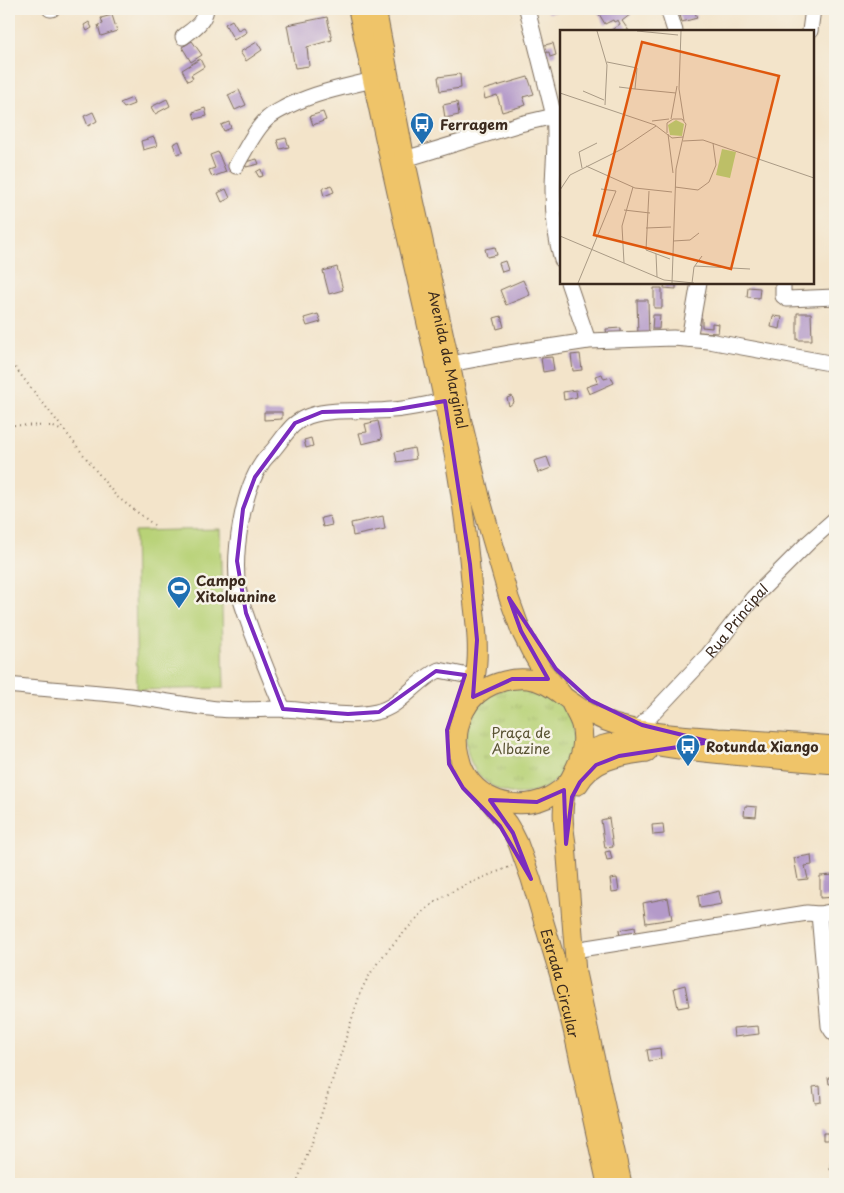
<svg xmlns="http://www.w3.org/2000/svg" width="844" height="1193" font-family="'Playpen Sans',sans-serif">
	<defs>
		<pattern id="grass-tufts" width="24" height="20" patternUnits="userSpaceOnUse" patternTransform="scale(1.25)"><rect width="24" height="20" fill="#b8d277"/><path d="M3 7l-1-3M5 7V3M7 7l1-3M15 17l-1-3M17 17v-4M19 17l1-3" fill="none" stroke="#9fb466"/></pattern>
	</defs>
	<rect width="100%" height="100%" fill="#f7f3e8"/>
	<filter id="ink" filterUnits="userSpaceOnUse"><feTurbulence type="fractalNoise" baseFrequency=".02" numOctaves="2"/><feDisplacementMap in="SourceGraphic" scale="10" xChannelSelector="R" yChannelSelector="G"/><feConvolveMatrix kernelMatrix="1 2 1 2 8 2 1 2 1" color-interpolation-filters="sRGB"/></filter>
	<filter id="wash" filterUnits="userSpaceOnUse"><feTurbulence type="fractalNoise" baseFrequency=".0096" numOctaves="4" result="noise"/><feDisplacementMap in="SourceGraphic" scale="20" xChannelSelector="R" yChannelSelector="G"/><feGaussianBlur stdDeviation="1.12" result="paint"/><feColorMatrix in="noise" values="0 0 0 0 0 0 0 0 0 0 0 0 0 0 0 0 0 1.4 0 .05"/><feComposite in="paint" operator="in"/></filter>
	<g filter="url(#wash)">
		<rect width="100%" height="100%" fill="#f3e4ca"/>
		<path fill="url(#grass-tufts)" stroke="#7a7e4a" d="M466 740a54 54 0 1 1 108 0a54 54 0 1 1-108 0Z"/>
		<path fill="#b8d277" stroke="#7a7e4a" d="M220,529L224,688L137,690L134,531Z"/>
		<g id="blocks">
			<path fill="#b49ac9" d="M547,9H555L556,12L548,13Z
				M596,9H635L630,12L631,14L622,21L629,31H610L620,24L618,20L614,22L613,20L605,24Z
				M673,9H694L697,18L682,22L680,15L675,16Z
				M112,15L117,31L101,36L98,25L103,24L101,18Z
				M327,17L332,40L307,47L309,66L295,68L287,25Z
				M232,20L238,30L244,27L247,32L234,40L225,24Z
				M89,22L92,28L87,31L84,25Z
				M192,41L202,55L191,62L182,47Z
				M257,42L262,50L246,61L240,52Z
				M553,43L556,55L550,57L549,52L543,53L541,46Z
				M200,59L204,67L191,75L193,78L188,81L182,70Z
				M460,74L461,88L440,91L438,77Z
				M528,77L534,94L523,97L526,105L502,112L497,95L485,99L483,90Z
				M239,90L246,105L235,110L228,95Z
				M132,98L134,104L124,108L120,103Z
				M167,99L170,106L155,114L151,107Z
				M457,102L459,115L445,118L443,105Z
				M205,108L207,116L195,119L193,112Z
				M93,112L97,121L88,126L84,116Z
				M323,112L326,120L313,125L310,116Z
				M229,122L231,128L224,131L221,125Z
				M154,137L157,146L143,150L141,141Z
				M286,138L289,147L280,149L277,140Z
				M179,141L183,152L177,154L173,144Z
				M218,152L226,172L212,177L209,170L215,168L210,155Z
				M257,159L259,164L246,167L245,162Z
				M261,169L263,176L259,177L256,172Z
				M331,185L334,192L324,196L322,189Z
				M226,189L230,198L222,202L218,193Z
				M495,247L497,255L487,257L485,249Z
				M505,261L508,270L502,272L499,263Z
				M337,267L343,290L329,294L323,271Z
				M523,280L530,295L506,305L500,290Z
				M665,282H676V289L664,288Z
				M748,287L760,288L759,298L747,297Z
				M654,288H662V308H654Z
				M637,300H648L649,337H638Z
				M797,313H811L812,340H797Z
				M318,314L321,322L307,326L304,318Z
				M653,315H660L659,329H652Z
				M501,316L504,327L497,329L494,318Z
				M773,316L782,317L780,329L771,327Z
				M699,318H702V327L712,328V323L719,324L718,333L698,332Z
				M621,328V334L607,336L606,329Z
				M580,354L582,370L573,371L571,355Z
				M552,357L554,370L543,372L541,358Z
				M602,374L604,379L611,377L614,383L589,394L586,387L598,383L595,376Z
				M576,390L577,397L564,400L563,392Z
				M512,396L514,402L509,406L507,398Z
				M264,412H282V419L264,420Z
				M378,421L382,439L362,444L359,433L367,432L365,424Z
				M311,438L313,446L306,448L304,440Z
				M414,448L416,459L397,462L395,452Z
				M547,457L551,468L538,473L534,461Z
				M330,516L332,525L323,527L321,518Z
				M383,516L385,529L353,536L351,523Z
				M745,806L757,807L756,817L744,816Z
				M609,818L613,847L605,848L601,820Z
				M663,824L664,834L653,835L652,825Z
				M610,851L612,859L607,860L605,852Z
				M811,855L812,865L805,866L808,879L798,880L794,858Z
				M833,875H835V897L820,898V876Z
				M617,878L619,891L612,892L610,879Z
				M719,891L722,904L700,908L698,896Z
				M668,898L672,919L646,923L643,903Z
				M635,927L636,934L620,937L619,930Z
				M685,985L689,1006L678,1008L674,988Z
				M758,1026L759,1034L734,1037L733,1028Z
				M660,1048L661,1059L649,1061L647,1050Z
				M828,1077H835V1083L829,1084Z
				M820,1086L821,1102L815,1103L813,1087Z
				M823,1133H828V1140H823Z
				M831,1152H835V1171L830,1170Z"/>
		</g>
	</g>
	<g filter="url(#ink)">
		<use href="#blocks" fill-opacity="0" stroke="#7b6b5a" stroke-width="1"/>
		<g fill="none" stroke-linecap="round" stroke-linejoin="round">
			<g stroke="#7b6b5a" stroke-width="17">
				<g id="minor">
					<path d="M50,9H52"/>
					<path d="M527,9L554,116C557,140 553,165 553,190C553,214 555,237 562,260"/>
					<path d="M668,9L675,31"/>
					<path d="M810,31L813,9"/>
					<path d="M183,37C193,29 204,23 206,9"/>
					<path d="M405,159L520,124L554,116"/>
					<path d="M236,166C245,151 255,129 268,118C274,113 281,110 288,106C315,93 343,87 373,80"/>
					<path d="M568,282L588,341"/>
					<path d="M783,282V296L787,299L835,297"/>
					<path d="M689,339L699,282"/>
					<path d="M450,364L509,353L588,341L673,338L709,341L835,364"/>
					<path d="M9,685C49,690 90,691 130,696C159,700 188,706 217,709C238,711 260,709 282,709C313,710 346,719 376,712C401,707 416,680 439,670L464,675"/>
					<path d="M283,709C272,684 262,658 252,632C247,618 241,603 238,588C233,554 242,492 262,463C265,458 270,454 274,449C286,435 291,422 309,416C336,407 365,413 392,410C410,409 427,404 445,401"/>
					<path id="s1" d="M642,725L708,655L753,598L809,542L835,519"/>
					<path d="M819,914L835,911"/>
					<path d="M574,950L807,913L819,914L829,1026L832,1031L835,1034"/>
				</g>
			</g>
			<g stroke="#7b6b5a" stroke-width="21">
				<g id="major">
					<path d="M358,9C377,104 398,199 420,293C442,388 463,483 471,580C474,611 481,647 475,678C473,688 469,697 467,707"/>
					<path id="s2" d="M376,9L405,159L450,364L462,422L481,501L509,598L521,631L531,651L542,670L562,694"/>
					<path d="M570,701C573,709 579,717 581,725C585,740 582,755 575,769C573,773 571,778 568,782C563,789 554,794 547,798C510,814 467,796 459,755C455,739 458,723 466,708C478,687 504,677 528,679C545,681 557,692 570,701C584,711 598,719 614,724C648,734 683,735 718,738C757,740 796,743 835,746"/>
					<path d="M579,765C588,754 590,749 604,745C630,738 662,748 687,750C737,756 786,760 835,764"/>
					<path d="M567,783C562,807 562,819 566,844L576,973L622,1184"/>
					<path d="M578,785C593,759 620,756 647,752"/>
					<path id="s3" d="M485,795L507,823L513,833L518,843L531,879L560,976L574,1034L607,1184"/>
				</g>
			</g>
			<path stroke="#7b6b5a" stroke-width="2" stroke-dasharray="1 4" stroke-linecap="butt" d="M9,360L116,496L154,525
				M9,425L51,426L63,431
				M296,1184L313,1140L361,991C373,965 388,950 407,929C414,922 421,913 429,907C452,888 485,877 512,866"/>
			<use href="#minor" stroke="#fff" stroke-width="15"/>
			<use href="#major" stroke="#efc469" stroke-width="19"/>
		</g>
	</g>
	<path fill="none" stroke="#7b2cbf" stroke-width="4" stroke-linejoin="round" d="M445,401L470,564L477,640L473,697L512,679H548L521,631L509,598L556,669L590,700L642,725L711,742L619,756L596,765L580,782L572,797L566,844L564,790L537,802L490,800L513,833L531,879L500,826L463,788L449,764L447,730L465,675L436,671L379,712L348,714L283,709L246,613L237,561L243,509L255,477L295,423L322,412L392,410Z"/>
	<defs>
		<g id="bus-pin" transform="scale(1.25)"><path d="M0 17L-7.5 6A9.5 9.5 0 1 1 7.5 6Z" fill="#1f6fb2" stroke="#f7f3e8"/><path d="M-5-6H5V4H4V6H2V4H-2V6H-4V4H-5ZM-3.5-4V0h7V-4ZM-3.5 1.2v1.5H-2V1.2ZM2 1.2v1.5H3.5V1.2Z" fill="#fff"/></g>
		<g id="stadium-pin" transform="scale(1.25)"><path d="M0 17L-7.5 6A9.5 9.5 0 1 1 7.5 6Z" fill="#1f6fb2" stroke="#f7f3e8"/><path d="M0-5a6.5 5 0 1 0 0 10a6.5 5 0 1 0 0-10ZM-3.5-1.8h7v3.6h-7Z" fill="#fff"/></g>
	</defs>
	<g fill-rule="evenodd">
		<use href="#bus-pin" x="422" y="124"/>
		<use href="#stadium-pin" x="179" y="588"/>
		<use href="#bus-pin" x="688" y="746"/>
	</g>
	<g text-anchor="middle" dominant-baseline="central" stroke-width="5" stroke-linejoin="round" paint-order="stroke">
		<g font-size="14" font-weight="bold" fill="#3b2a1e" stroke="#f7f3e8" text-anchor="start">
			<text x="440" y="124">Ferragem</text>
			<text x="196" y="580">Campo<tspan x="196" dy="16">Xitoluanine</tspan></text>
			<text x="706" y="746">Rotunda Xiango</text>
		</g>
		<g font-size="14" fill="#3b2a1e" stroke="#f7f3e8">
			<text stroke="none"><textPath href="#s2" startOffset="358">Avenida da Marginal</textPath></text>
			<text stroke="none"><textPath href="#s1" startOffset="141">Rua Principal</textPath></text>
			<text stroke="none"><textPath href="#s3" startOffset="205">Estrada Circular</textPath></text>
		</g>
		<g font-size="14" fill="#5a5434" stroke="#f7f3e8">
			<text x="521" y="732">Praça de<tspan x="521" dy="16">Albazine</tspan></text>
		</g>
	</g>
	<g transform="translate(560 30)">
		<rect width="254" height="254" fill="#f3e4ca"/>
		<path d="M116,90L124,94L122,106L110,105L108,95Z" fill="#b8d277"/>
		<path d="M162,119L176,122L170,148L156,145Z" fill="#b8d277"/>
		<path fill="none" stroke="#a99a85" stroke-width="1" d="M37,1L47,35L45,75M77,1L118,5M121,1L119,59L124,91M47,32L77,38L75,59L116,63M59,57L75,59M23,61L44,70M0,63L95,95L112,108L123,107M111,89L117,56M92,91L109,89M107,103V93L113,89H122L126,94L116,139L112,253M108,104L113,143M123,111L143,110L254,148M26,136L75,158L112,162M22,138L19,122L37,113M115,157L138,160L149,152L156,135L153,113M0,160L10,145L62,119L96,96M89,161L86,220L110,229M64,180L90,183M86,198L111,197M0,206L104,250L134,253M113,211L130,210L139,203M96,224L97,247M64,233L62,196L73,157M135,236L190,239M18,253L56,161L41,159M132,253L134,237L142,226"/>
		<path fill="#df570d" fill-opacity="0.15" stroke="#df570d" stroke-width="2.5" d="M82,12L219,46L171,239L34,205Z"/>
		<rect width="254" height="254" fill="none" stroke="#3b2a1e" stroke-width="2.5"/>
	</g>
	<rect width="844" height="1193" fill="none" stroke="#f7f3e8" stroke-width="30"/>
</svg>
